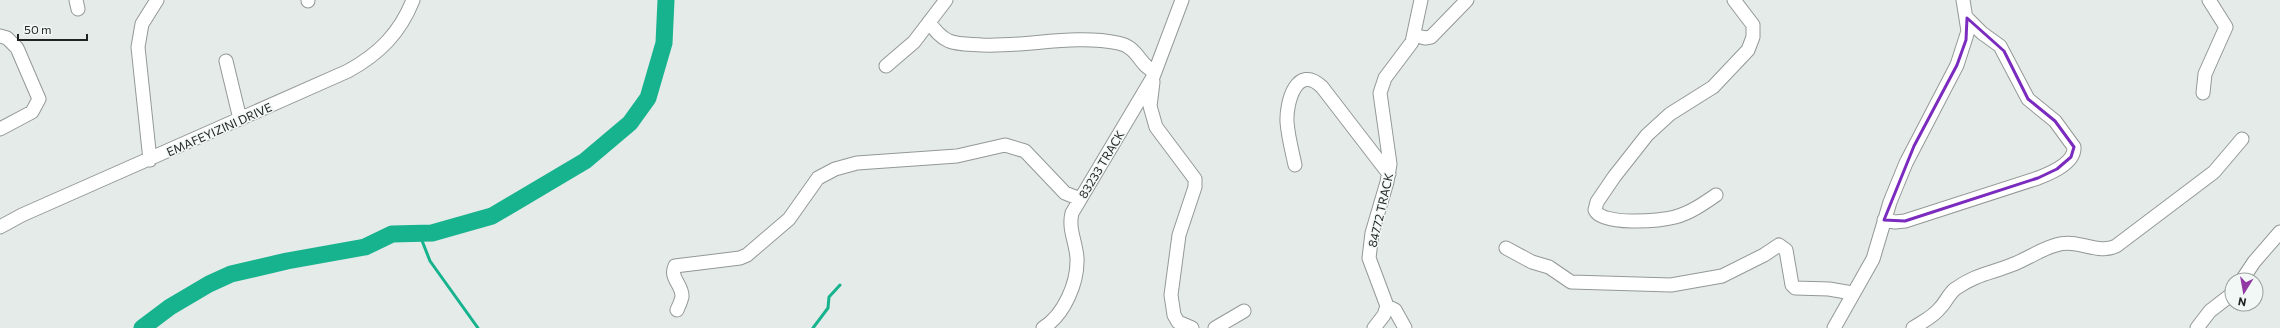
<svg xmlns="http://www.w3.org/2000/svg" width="2280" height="328" font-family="Commissioner,sans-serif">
	<rect width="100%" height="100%" fill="#e5ebe8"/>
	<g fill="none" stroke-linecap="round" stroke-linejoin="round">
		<path stroke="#17b28e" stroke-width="3" d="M419,233L430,261L478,328
			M813,328L828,308L829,297L840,285"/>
		<path stroke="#17b28e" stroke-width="17" d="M142,328L170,307L209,284L231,274L287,261L365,247L392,234L432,233L492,216L585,161L630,123L648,98L664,43L666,0"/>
		<g stroke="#939996" stroke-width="15">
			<path id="minor" d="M76,0L78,9
				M308,0V1
				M929,22C935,30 940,37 949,41C959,45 971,44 982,45C1027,47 1074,34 1118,43C1139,47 1139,66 1155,72
				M1414,35L1425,38L1431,37L1467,0
				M0,36L7,38L17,48L39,99L32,112L0,129
				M226,61L240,119
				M886,66L914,42L946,0
				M1153,82L1150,106L1156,127L1195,179V187L1179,235L1171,295L1174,315L1178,322L1192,328
				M2203,93L2205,74L2226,27L2209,0
				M150,160L138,47L142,24L157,0
				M1295,165C1292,151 1288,136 1287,122C1286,102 1297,63 1322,87L1389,174
				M1716,195C1703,204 1690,213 1675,217C1660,221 1602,226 1595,210L1597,202L1614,177L1647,135L1670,114L1713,87L1748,50L1753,37V25L1734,0
				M1884,220L1895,222L1905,221L2038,178C2051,173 2075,163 2074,147L2055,121L2028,99L2000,46L1982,33L1967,18
				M0,227L22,215L348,71C379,54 400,33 413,0
				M1506,248L1532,262L1549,267L1571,282L1671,285L1722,276L1764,255L1779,245L1786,250L1792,285L1795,288L1829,289L1852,293
				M2242,280L2254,262L2280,232
				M1387,306L1395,310L1405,328
				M677,310C679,306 681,301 682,297C683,285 669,278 675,266L740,258L747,255L789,219L818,178L835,169L857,163L957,156L1005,145L1025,151L1065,193L1080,199
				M1043,328C1064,315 1078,283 1077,258C1076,242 1068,229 1072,213L1153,77L1182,0
				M1215,328L1244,311
				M1374,328L1384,315L1387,306L1369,258L1372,233L1387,182L1390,164L1380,93L1385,78L1412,42L1421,0
				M1834,328L1873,259L1890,202L1906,163L1957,65L1968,31L1963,0
				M1913,328C1922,322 1933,317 1940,308C1946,302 1948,295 1955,289C1976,274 1992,273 2014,264C2029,258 2041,249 2056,245C2078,238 2097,255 2116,246L2214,172L2242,139
				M2197,328L2210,311L2232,294"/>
		</g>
		<use href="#minor" stroke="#fff" stroke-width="13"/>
	</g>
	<path fill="none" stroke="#7b2cbf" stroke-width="3" stroke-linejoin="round" d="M1967,18L2004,51L2028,99L2055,121L2074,147L2071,157L2057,169L2038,178L1905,221L1884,220L1914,146L1957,65L1966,40Z"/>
	<g text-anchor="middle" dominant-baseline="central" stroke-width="3" stroke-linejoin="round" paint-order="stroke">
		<g font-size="12" fill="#1f2221" stroke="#f2f8f6">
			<text transform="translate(219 129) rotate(-24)">EMAFEYIZINI DRIVE</text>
			<text transform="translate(1101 164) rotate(-59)">83233 TRACK</text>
			<text transform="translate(1380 210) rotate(-77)">84772 TRACK</text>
		</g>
	</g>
	<g transform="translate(2244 292) rotate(191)"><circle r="19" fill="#f2f8f6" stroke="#9ea2a1"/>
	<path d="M0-3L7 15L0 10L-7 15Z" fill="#9138a4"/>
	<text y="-6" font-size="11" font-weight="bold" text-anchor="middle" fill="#1f2221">N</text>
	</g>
	<path d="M18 34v6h69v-6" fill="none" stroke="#1f2221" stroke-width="2"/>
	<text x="24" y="34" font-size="12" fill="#1f2221" stroke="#f2f8f6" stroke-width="3" paint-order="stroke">50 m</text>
</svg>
